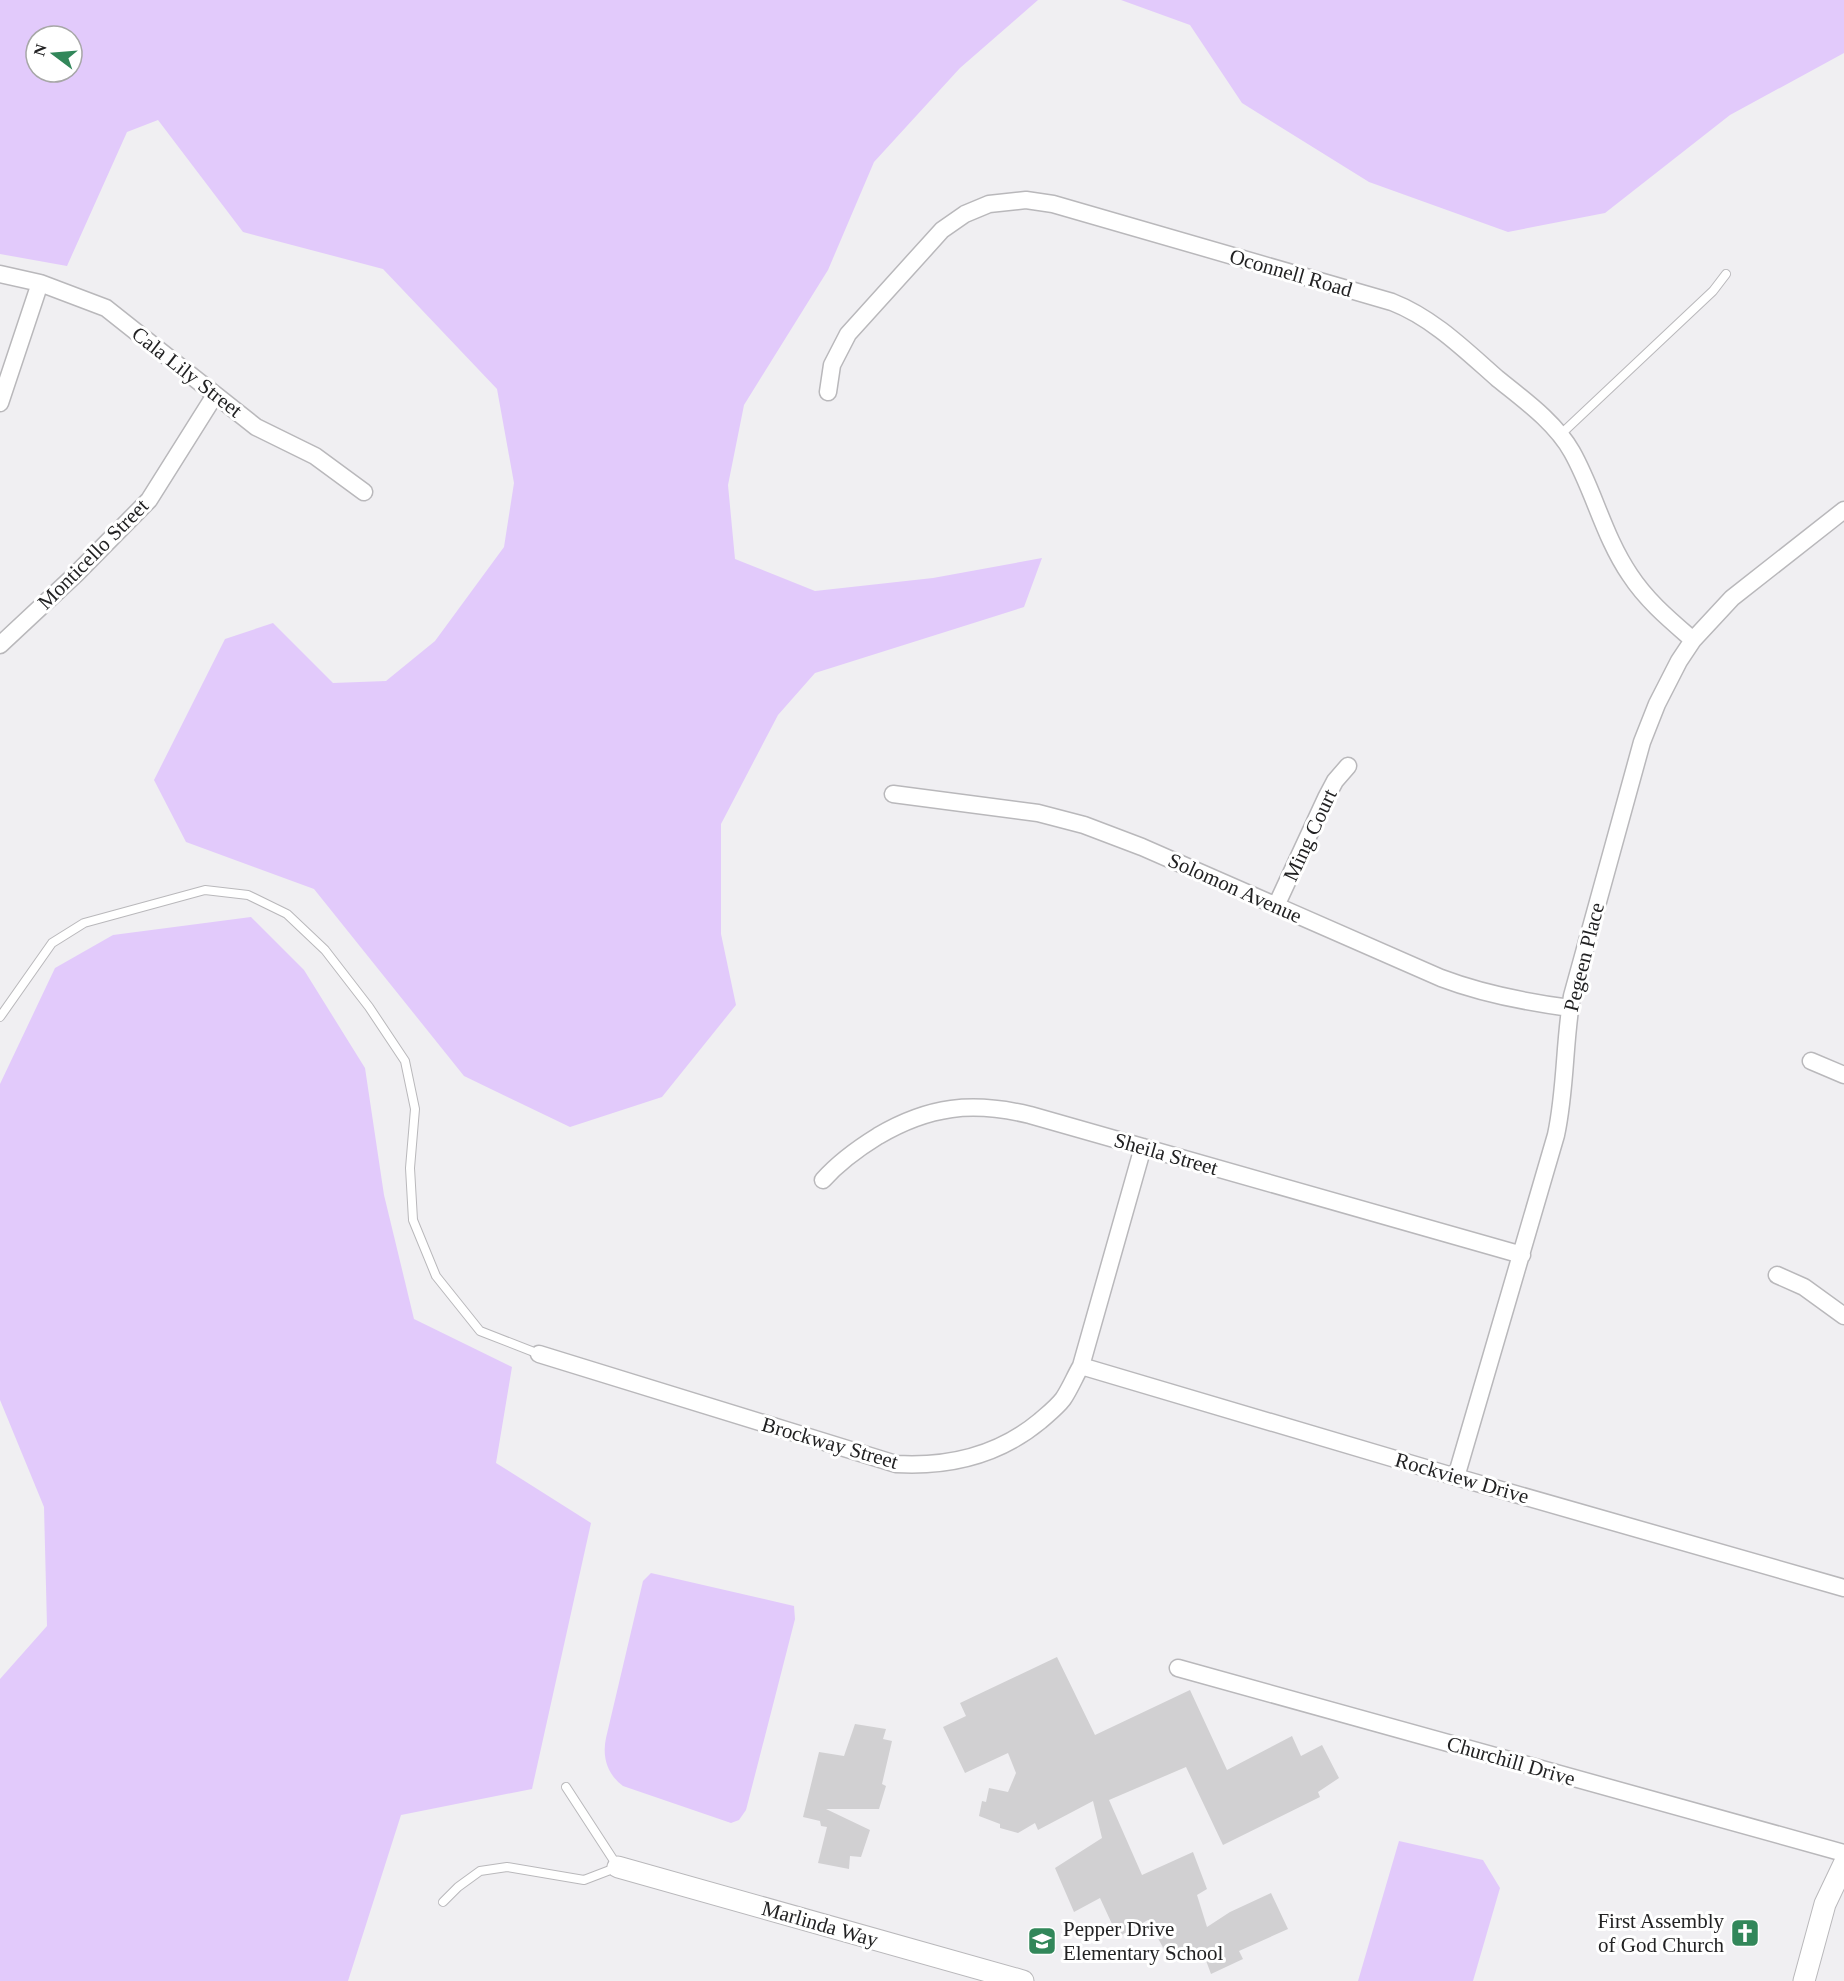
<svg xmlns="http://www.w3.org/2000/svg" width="1844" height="1981" font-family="'Times New Roman',serif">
	<rect width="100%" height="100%" fill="#f0eff2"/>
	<path fill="#e2cafb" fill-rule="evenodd" d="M0,0H1038L960,68L874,162L828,270L744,405L728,485L735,559L815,591L933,578L1042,558L1024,607L815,673L778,715L721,824V934L736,1005L662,1097L570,1127L464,1076L314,889L186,842L154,780L225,639L273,623L333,683L386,681L435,641L504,547L514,483L497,389L383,269L243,232L158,120L127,132L67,266L0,254ZM36,36H72V72H36Z
		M1121,0H1844V53L1730,115L1605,213L1508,232L1369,182L1242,103L1190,25Z
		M251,917L304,970L365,1068L384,1195L414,1319L512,1367L496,1463L591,1523L532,1789L401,1815L348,1981H0V1679L47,1626L44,1507L0,1400V1084L55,968L113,935Z
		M651,1573L794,1606L795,1619L746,1810L739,1820L731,1823L623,1786C607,1774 602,1757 606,1738L643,1581Z
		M1399,1841L1483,1860L1500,1888L1473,1981H1358Z"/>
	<path fill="#d1d0d2" d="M1057,1657L1095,1735L1190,1690L1227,1770L1292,1736L1301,1756L1322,1745L1339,1778L1318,1792L1320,1797L1223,1845L1186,1767L1109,1800L1142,1875L1193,1852L1207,1889L1197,1895L1207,1927L1230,1912L1271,1893L1288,1929L1239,1951L1243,1959L1211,1974L1201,1947L1171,1962L1148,1920L1118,1937L1100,1898L1074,1912L1055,1868L1102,1838L1093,1801L1038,1830L1035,1823L1018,1833L1000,1828V1824L979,1816L982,1801L986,1802L989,1788L1008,1792L1016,1773L1008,1753L965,1773L943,1727L966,1716L960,1703Z
		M855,1724L886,1729L883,1739L892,1741L882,1784L886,1786L879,1809H826L870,1830L861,1857L850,1856L849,1869L818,1863L827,1827L821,1826L820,1821L803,1817L819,1752L844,1756Z"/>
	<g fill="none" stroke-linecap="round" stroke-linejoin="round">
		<g stroke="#b9b8bb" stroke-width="10">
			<path id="service" d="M1560,435L1713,291L1726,274
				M0,1017L52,943L84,923L205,890L248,895L287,914L325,950L369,1007L405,1061L415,1109L410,1168L413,1220L436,1276L480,1331L539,1354
				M443,1902L458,1887L480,1871L507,1867L584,1880L618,1867L566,1787"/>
		</g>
		<g stroke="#b9b8bb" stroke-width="19">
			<path id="minor" d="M0,274L40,283L106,308L256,427L315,456L364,492
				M828,392L832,365L848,334L942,230L965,214L989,204L1026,200L1053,204L1392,302C1433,318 1465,350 1498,379C1524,400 1555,422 1572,452C1594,491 1604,537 1630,575C1647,601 1670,620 1693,640
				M0,403L40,283
				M0,645L76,574L149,500L215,395
				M893,794L1038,813L1084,825L1142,847L1441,978C1483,994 1525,1002 1570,1008
				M1276,906L1326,798L1335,781L1348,766
				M1811,1061L1844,1075
				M823,1180C839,1162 857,1149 878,1136C929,1106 972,1101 1030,1115L1522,1255
				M1777,1275L1804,1287L1844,1316
				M539,1354L896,1464C948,1467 999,1455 1040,1421C1048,1414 1057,1407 1063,1399C1070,1389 1075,1376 1081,1366L1143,1147
				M1081,1366L1456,1477L1844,1588
				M1456,1477L1556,1135C1566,1089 1564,1042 1572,996L1642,742L1657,704L1679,661L1693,640L1732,598L1844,510
				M1178,1668L1844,1853"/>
		</g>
		<g stroke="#b9b8bb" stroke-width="23">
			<path id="tertiary" d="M618,1867L1023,1981
				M1804,1981L1825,1904L1844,1864"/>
		</g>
		<use href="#service" stroke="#fff" stroke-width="8"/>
		<use href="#minor" stroke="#fff" stroke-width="16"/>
		<use href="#tertiary" stroke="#fff" stroke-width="21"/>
	</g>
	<defs>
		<g id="church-square" transform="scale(1.5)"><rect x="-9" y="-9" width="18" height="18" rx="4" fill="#32875a" stroke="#fff"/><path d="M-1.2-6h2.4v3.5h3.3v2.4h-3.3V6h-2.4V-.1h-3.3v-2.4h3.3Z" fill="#fff"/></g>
		<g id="school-square" transform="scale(1.5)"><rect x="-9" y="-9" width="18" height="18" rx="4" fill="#32875a" stroke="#fff"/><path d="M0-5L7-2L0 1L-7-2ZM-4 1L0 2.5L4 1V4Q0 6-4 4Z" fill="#fff"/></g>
	</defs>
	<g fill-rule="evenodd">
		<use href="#church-square" x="1745" y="1933"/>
		<use href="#school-square" x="1042" y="1941"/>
	</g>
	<g text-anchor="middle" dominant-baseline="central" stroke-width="6" stroke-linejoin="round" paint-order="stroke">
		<g font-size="21" fill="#222223" stroke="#fff">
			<text transform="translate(1291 273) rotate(16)">Oconnell Road</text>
			<text transform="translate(187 372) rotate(38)">Cala Lily Street</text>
			<text transform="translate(93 554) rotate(-45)">Monticello Street</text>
			<text transform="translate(1310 835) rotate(-65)">Ming Court</text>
			<text transform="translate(1235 888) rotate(24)">Solomon Avenue</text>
			<text transform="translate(1584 957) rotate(-76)">Pegeen Place</text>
			<text transform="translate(1166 1154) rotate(16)">Sheila Street</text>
			<text transform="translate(830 1443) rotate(16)">Brockway Street</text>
			<text transform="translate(1462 1478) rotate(16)">Rockview Drive</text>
			<text transform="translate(1511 1761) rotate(16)">Churchill Drive</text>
			<text transform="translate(820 1924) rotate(16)">Marlinda Way</text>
		</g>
		<g font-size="21" fill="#222223" stroke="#fff" text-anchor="end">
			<text x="1724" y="1921">First Assembly<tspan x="1724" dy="24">of God Church</tspan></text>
			<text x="1063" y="1929" text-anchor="start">Pepper Drive<tspan x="1063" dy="24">Elementary School</tspan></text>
		</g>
	</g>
	<g transform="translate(54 54) rotate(286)"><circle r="28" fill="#ffffff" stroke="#a7a7a7" stroke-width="1.5"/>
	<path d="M0-4.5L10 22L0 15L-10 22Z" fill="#32875a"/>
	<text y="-9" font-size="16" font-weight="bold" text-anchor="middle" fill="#222223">N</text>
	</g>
</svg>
